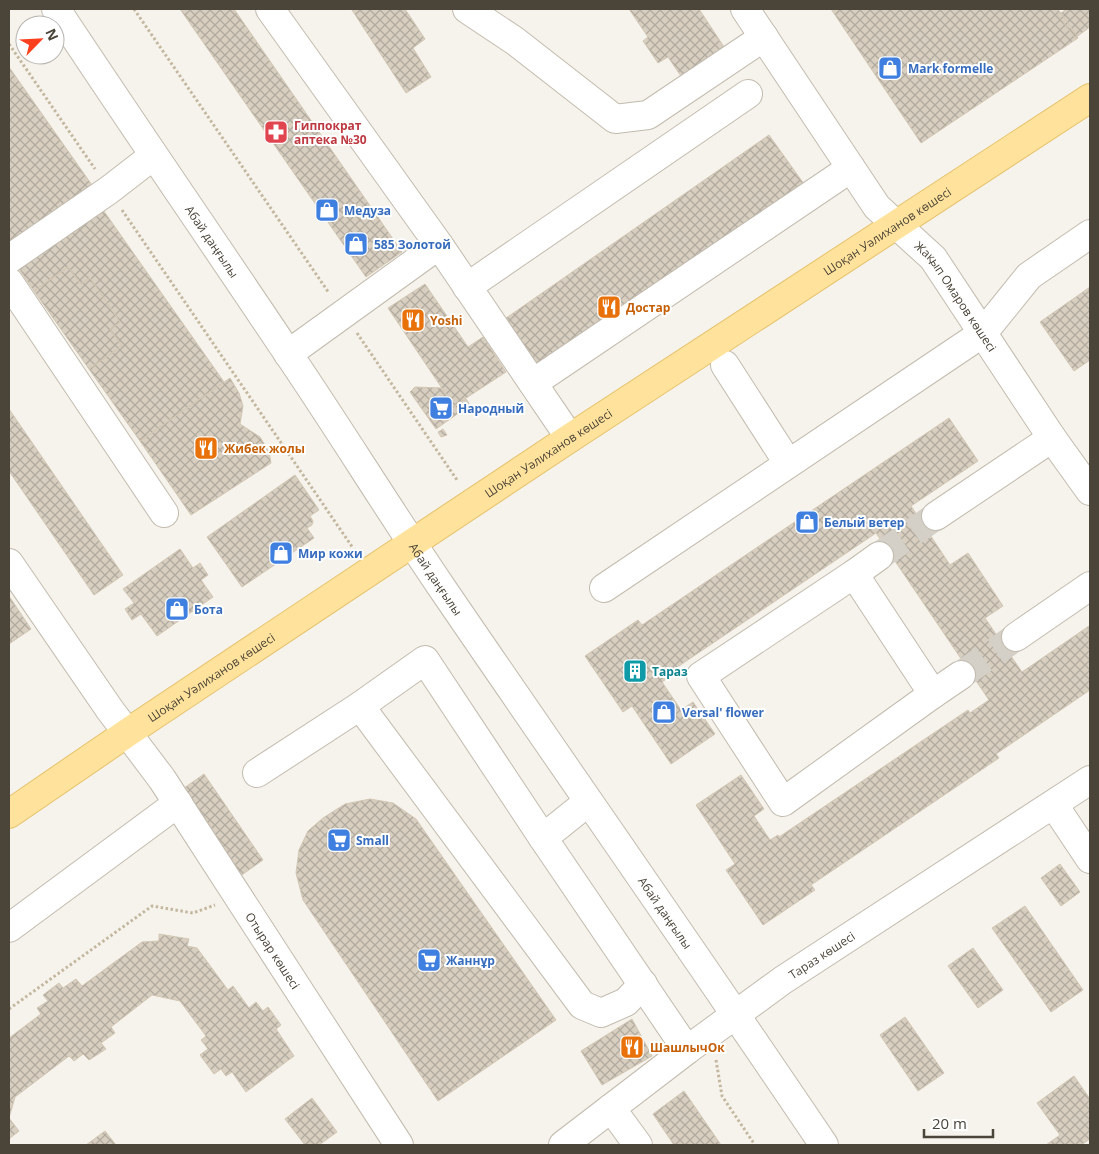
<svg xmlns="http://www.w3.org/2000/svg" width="1099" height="1154" font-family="'Open Sans',sans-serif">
	<defs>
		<pattern id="building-cross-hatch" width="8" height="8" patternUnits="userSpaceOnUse" patternTransform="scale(1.25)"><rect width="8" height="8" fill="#d8cfc1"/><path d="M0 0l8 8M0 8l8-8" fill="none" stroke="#b1aa9e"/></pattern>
	</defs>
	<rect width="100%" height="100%" fill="#f6f3ec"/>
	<path fill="url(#building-cross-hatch)" stroke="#d3c7b4" d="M180,9H234L402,252L366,277Z
		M354,9H405L425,39L413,48L431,77L406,93L352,10Z
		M629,9H699L728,53L685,82L668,57L658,63L643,41L648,37Z
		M831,9H1058L1078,38L921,143Z
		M1067,9H1090V27L1075,38L1058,15Z
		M9,67L94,188L9,243Z
		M769,135L804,184L533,372L499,323Z
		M101,207L224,382L140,441L89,369L122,346L110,329L120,322L90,278L81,284L68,267L34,291L17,266Z
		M68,267L81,284L90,278L120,322L110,329L122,346L89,369L34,291Z
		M425,284L468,347L483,337L506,372L454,406L388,308Z
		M1090,287V360L1074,371L1040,322Z
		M230,378L239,393L243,406L240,424L260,437L269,452L271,463L191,515L140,441Z
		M415,387L441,388L454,407L466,399L470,405L436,429L410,392Z
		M9,409L123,575L94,595L9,471Z
		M949,418L978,461L911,506L950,565L968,553L1003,606L985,618L1022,672L1089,626L1090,690L996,754L999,758L811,885L815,890L763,925L726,870L735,864L696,805L741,775L764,809L754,816L770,840L778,835L779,837L968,710L970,713L989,700L876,533L673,670L675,673L662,682L681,710L693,702L715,734L671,764L632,706L623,712L585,656L638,620L642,625Z
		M443,429L447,435L441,437L438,432Z
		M295,475L319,510L310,516L313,521L312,525L307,528L314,538L242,587L207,537Z
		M180,549L193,568L200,563L208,575L201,580L213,597L157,636L141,614L132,620L125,609L134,603L123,589Z
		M9,596L31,629L9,644Z
		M204,774L263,860L236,879L177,793Z
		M370,799L393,803L416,819L556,1020L438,1101L303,900L296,873L299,850L308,831L323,818L345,804Z
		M1060,864L1080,892L1061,906L1041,878Z
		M1025,906L1083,990L1051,1012L992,928Z
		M159,934L189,939L187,946L197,948L228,990L233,986L249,1008L256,1002L263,1011L268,1007L281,1025L276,1029L294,1056L246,1092L232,1072L226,1076L221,1069L214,1074L200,1055L208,1049L201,1040L206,1036L180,1001L152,995L111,1027L115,1033L101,1043L106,1049L89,1060L83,1054L74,1061L69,1056L15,1097L9,1118V1038L41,1014L37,1008L48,1001L43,995L59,983L63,988L76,979L82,986L142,942L159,941Z
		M973,948L1003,990L978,1008L948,966Z
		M905,1017L944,1073L918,1091L880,1035Z
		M632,1019L652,1056L602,1085L581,1051Z
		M1074,1076L1090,1099V1139L1081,1145H1046L1060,1135L1037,1103Z
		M684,1091L721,1145H674L653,1114Z
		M312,1098L337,1132L319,1145H305L285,1119Z
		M9,1118L19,1131L9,1139Z
		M105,1131L116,1145H86Z"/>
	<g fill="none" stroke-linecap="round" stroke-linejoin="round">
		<path stroke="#d4d0c8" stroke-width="28" stroke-dasharray="28 14" stroke-linecap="butt" d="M879,556L936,516
			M961,675L1016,637"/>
		<g stroke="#c2bbae" stroke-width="30">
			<g id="minor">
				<path id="s1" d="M56,9C132,124 210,237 287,352C340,430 389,510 442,588C569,774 698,958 824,1145"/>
				<path d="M270,9L439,245"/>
				<path d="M467,9L515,41L615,119L648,115L764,37"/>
				<path id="s2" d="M745,9L877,207L933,258L1052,438L1090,491"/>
				<path d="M9,259L109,190L153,156"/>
				<path d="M9,282L164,513"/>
				<path d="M467,287L748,94"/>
				<path d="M288,354L439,245L570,438"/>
				<path d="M725,365L788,463"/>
				<path d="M533,383L851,168"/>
				<path d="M936,516L1052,438"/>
				<path d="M879,556L854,574L933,694L961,675"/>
				<path id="s3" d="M9,563L110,710L162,779L399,1145"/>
				<path d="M854,574L701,676L783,802L933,694"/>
				<path d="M604,588L983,333L1029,276L1090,234"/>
				<path d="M1016,637L1090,586"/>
				<path d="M360,706L582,1005L601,1013L626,1002L643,984"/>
				<path d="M257,773L360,706L425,660L543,838L687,1050"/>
				<path d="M1054,805L1090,859"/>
				<path d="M543,838L588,802"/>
				<path d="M9,928L178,803"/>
				<path d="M611,1108L638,1145"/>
				<path id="s4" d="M563,1145L687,1050L783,980L1090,780"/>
			</g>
		</g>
		<g stroke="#e6c16a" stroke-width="30">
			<g id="major">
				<path id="s5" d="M9,814L127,733L570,438L1090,98"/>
			</g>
		</g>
		<path stroke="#c4b79f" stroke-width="3" stroke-dasharray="2.5 2.5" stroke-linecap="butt" d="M134,9L329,293
			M9,44L95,169
			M122,210L353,548
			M357,333L457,480
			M9,1009L152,906L193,913L215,905
			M716,1060L722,1096L755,1145"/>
		<use href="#minor" stroke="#fff" stroke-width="28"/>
		<use href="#major" stroke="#ffe39c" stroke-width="28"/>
	</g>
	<defs>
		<g id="shop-square" transform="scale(1.25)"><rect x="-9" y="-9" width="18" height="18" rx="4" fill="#3f7fe0" stroke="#fff"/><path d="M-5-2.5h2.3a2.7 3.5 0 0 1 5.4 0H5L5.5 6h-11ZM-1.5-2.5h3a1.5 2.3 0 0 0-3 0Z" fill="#fff"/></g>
		<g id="pharmacy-square" transform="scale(1.25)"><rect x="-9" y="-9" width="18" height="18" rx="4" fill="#e0444e" stroke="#fff"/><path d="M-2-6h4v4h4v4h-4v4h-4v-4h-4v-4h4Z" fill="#fff"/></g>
		<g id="restaurant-square" transform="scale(1.25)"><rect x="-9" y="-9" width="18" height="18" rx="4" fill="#e8710a" stroke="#fff"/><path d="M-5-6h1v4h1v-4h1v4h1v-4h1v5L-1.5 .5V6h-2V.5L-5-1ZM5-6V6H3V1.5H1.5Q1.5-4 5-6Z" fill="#fff"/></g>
		<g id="supermarket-square" transform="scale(1.25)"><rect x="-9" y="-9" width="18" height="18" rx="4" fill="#3f7fe0" stroke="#fff"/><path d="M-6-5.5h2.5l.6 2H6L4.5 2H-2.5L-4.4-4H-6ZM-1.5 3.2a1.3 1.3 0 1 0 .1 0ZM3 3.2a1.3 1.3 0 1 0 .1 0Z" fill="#fff"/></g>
		<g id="building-square" transform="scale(1.25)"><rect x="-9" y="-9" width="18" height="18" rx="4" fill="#0f9aa8" stroke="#fff"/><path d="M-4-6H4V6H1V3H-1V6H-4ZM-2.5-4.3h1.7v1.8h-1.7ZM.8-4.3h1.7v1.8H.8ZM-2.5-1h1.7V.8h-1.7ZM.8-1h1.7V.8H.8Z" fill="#fff"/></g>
	</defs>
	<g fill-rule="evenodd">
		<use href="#shop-square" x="890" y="68"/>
		<use href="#pharmacy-square" x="276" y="132"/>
		<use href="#shop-square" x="327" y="210"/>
		<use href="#shop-square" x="356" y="244"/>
		<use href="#restaurant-square" x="609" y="307"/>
		<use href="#restaurant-square" x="413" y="320"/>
		<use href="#supermarket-square" x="441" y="408"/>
		<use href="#restaurant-square" x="206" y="448"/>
		<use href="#shop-square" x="807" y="522"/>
		<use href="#shop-square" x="281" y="553"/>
		<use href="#shop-square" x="177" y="609"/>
		<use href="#building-square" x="635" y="671"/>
		<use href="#shop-square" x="664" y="712"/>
		<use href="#supermarket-square" x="339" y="840"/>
		<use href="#supermarket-square" x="429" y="960"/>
		<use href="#restaurant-square" x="632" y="1047"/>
	</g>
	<g text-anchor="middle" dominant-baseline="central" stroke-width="4" stroke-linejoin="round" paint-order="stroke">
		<g font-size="12" font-weight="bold" fill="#366cbe" stroke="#fff" text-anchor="start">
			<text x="908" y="68">Mark formelle</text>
			<text x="344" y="210">Медуза</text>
			<text x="374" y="244">585 Золотой</text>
			<text x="458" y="408">Народный</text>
			<text x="824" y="522">Белый ветер</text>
			<text x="298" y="553">Мир кожи</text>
			<text x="194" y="609">Бота</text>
			<text x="682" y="712">Versal' flower</text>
			<text x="356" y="840">Small</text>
			<text x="446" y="960">Жаннұр</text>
		</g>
		<g font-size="12" font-weight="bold" fill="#be3a42" stroke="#fff" text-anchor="start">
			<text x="294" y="125">Гиппократ<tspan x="294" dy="14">аптека №30</tspan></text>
		</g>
		<g font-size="12" fill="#4b4439" stroke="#fff">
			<text stroke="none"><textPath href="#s5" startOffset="1054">Шоқан Уәлиханов көшесі</textPath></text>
			<text stroke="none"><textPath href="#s1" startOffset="280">Абай даңғылы</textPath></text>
			<text stroke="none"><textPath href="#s2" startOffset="358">Жақып Омаров көшесі</textPath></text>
			<text stroke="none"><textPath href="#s5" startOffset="649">Шоқан Уәлиханов көшесі</textPath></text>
			<text stroke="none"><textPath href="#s1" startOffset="685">Абай даңғылы</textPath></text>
			<text stroke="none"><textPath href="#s5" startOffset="244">Шоқан Уәлиханов көшесі</textPath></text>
			<text stroke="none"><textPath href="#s1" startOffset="1090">Абай даңғылы</textPath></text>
			<text stroke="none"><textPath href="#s3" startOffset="469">Отырар көшесі</textPath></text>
			<text stroke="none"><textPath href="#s4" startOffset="321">Тараз көшесі</textPath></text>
		</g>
		<g font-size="12" font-weight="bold" fill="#c56008" stroke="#fff" text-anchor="start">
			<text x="626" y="307">Достар</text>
			<text x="430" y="320">Yoshi</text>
			<text x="224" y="448">Жибек жолы</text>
			<text x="650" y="1047">ШашлычОк</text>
		</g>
		<g font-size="12" font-weight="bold" fill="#0d838f" stroke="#fff" text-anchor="start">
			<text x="652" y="671">Тараз</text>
		</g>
	</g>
	<rect width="1099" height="1154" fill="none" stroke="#4b4439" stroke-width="20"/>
	<g transform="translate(40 40) rotate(66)"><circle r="24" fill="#ffffff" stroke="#b7b4b0"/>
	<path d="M0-4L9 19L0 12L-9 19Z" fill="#fc3f1d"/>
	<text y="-8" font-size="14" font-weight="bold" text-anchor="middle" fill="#4b4439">N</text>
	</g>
	<path d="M924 1129v8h69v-8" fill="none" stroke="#4b4439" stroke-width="2.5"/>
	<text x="932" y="1129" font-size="15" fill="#4b4439" stroke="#ffffff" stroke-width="4" paint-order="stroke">20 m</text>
</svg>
